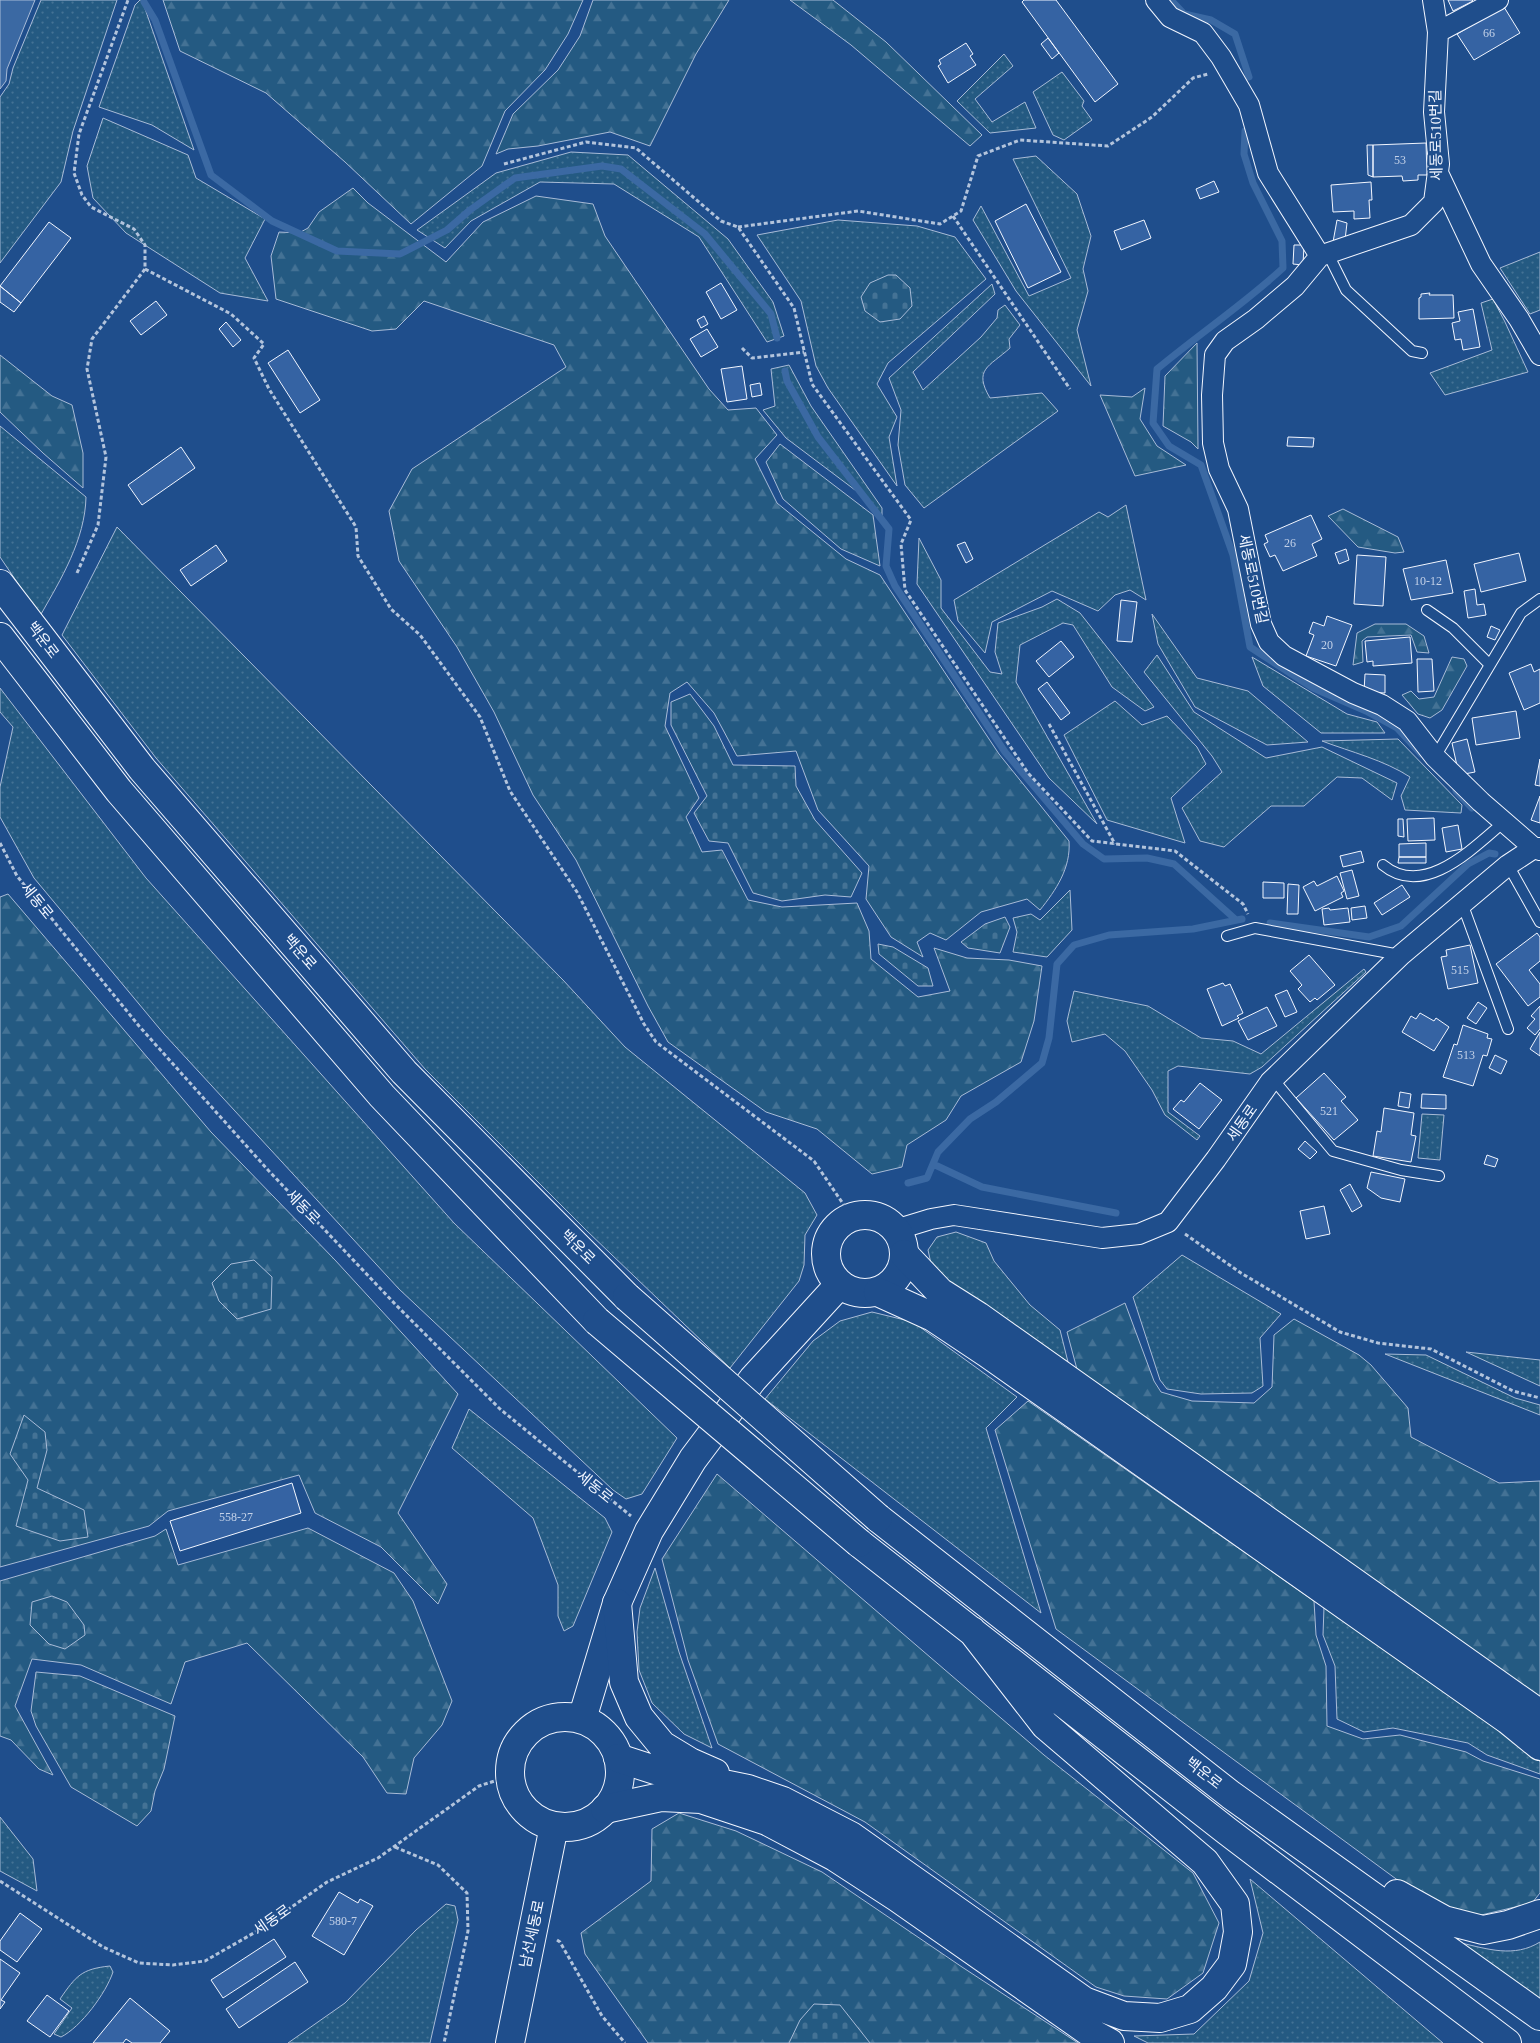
<svg xmlns="http://www.w3.org/2000/svg" width="1540" height="2043" font-family="'Times New Roman','Noto Sans KR',serif">
	<defs>
		<pattern id="grass-dots" width="8" height="8" patternUnits="userSpaceOnUse" patternTransform="scale(1.25)"><rect width="8" height="8" fill="#245a82"/><path d="M2 2h.1M6 6h.1" fill="none" stroke="#447295" stroke-width="1.8" stroke-linecap="round"/></pattern>
		<pattern id="forest-firs" width="22" height="20" patternUnits="userSpaceOnUse" patternTransform="scale(1.25)"><rect width="22" height="20" fill="#245a82"/><path d="M5 1l3.5 6h-7zM16 11l3.5 6h-7z" fill="#447295"/></pattern>
		<pattern id="cemetery-stones" width="16" height="16" patternUnits="userSpaceOnUse" patternTransform="scale(1.25)"><rect width="16" height="16" fill="#245a82"/><path d="M2 7V4a2 2 0 0 1 4 0v3zM10 15v-3a2 2 0 0 1 4 0v3z" fill="#447295"/></pattern>
	</defs>
	<rect width="100%" height="100%" fill="#1f4e8c"/>
	<path fill="url(#grass-dots)" stroke="#a8bbd7" d="M41,0H117L73,131L61,182L0,263V97L9,84L13,68Z
		M140,0H142L194,150L152,125L99,107L135,5Z
		M1004,54L1013,66L975,99L992,122L1025,102L1036,128L990,133L957,101Z
		M1062,72L1084,101L1082,106L1092,120L1064,140L1053,135L1033,92Z
		M103,118L188,155L196,178L265,219L245,258L268,301L220,293L126,233L93,198L87,166Z
		M571,152L628,155L728,239L773,302L784,336L767,342L699,237L614,184L540,182L471,221L445,248L417,230L496,173Z
		M1036,156L1077,194L1091,236L1083,269L1088,291L1077,330L1091,386L1016,291L973,220L981,206L1029,296L1071,278L1013,159Z
		M838,220L917,226L955,237L986,279L888,363L877,384L897,417L889,437L897,486L828,388L816,366L801,301L757,235Z
		M1540,252V310L1530,314L1500,268Z
		M992,284L995,294L913,372L923,390L981,337L997,318L998,310L1005,305L1020,325L1009,339L1010,348C989,367 973,369 990,398L1042,393L1058,411L924,508L905,485L898,445L901,410L889,378Z
		M1493,299L1505,322L1528,372L1445,395L1430,373L1492,350L1481,303Z
		M789,365L811,406L882,508V516L859,493L786,438L763,410L775,406L771,369Z
		M0,426L86,497C85,540 61,579 40,616L0,557Z
		M1126,505L1146,600L1130,590L1115,595L1098,611L1052,591L992,622L985,653L958,621L954,600L1099,512L1108,517Z
		M117,527L563,980L625,1047L805,1193L817,1215L805,1235L804,1265L799,1281L730,1368L587,1231L425,1069L156,758L62,635Z
		M919,538L941,580V608L990,672L1002,674L995,652L998,623L1042,607L1057,599L1080,613L1154,707L1145,711L1112,687L1073,625L1063,623L1020,645L1016,682L1097,824L1049,778L917,584Z
		M1152,614L1197,678L1248,691L1308,742L1267,745L1195,707L1158,644Z
		M1157,655L1194,712L1266,758L1322,747L1397,783L1392,800L1362,778L1337,777L1304,806H1271L1224,847L1200,841L1182,808L1222,772L1212,756L1144,672Z
		M1252,657L1347,714L1377,722L1385,733H1321L1263,686Z
		M0,688L146,878L454,1223L677,1438L642,1494L626,1499L613,1490L399,1289L164,1034L34,878L0,817V787L13,727L0,712Z
		M1115,701L1142,725L1167,716L1197,747L1206,764L1171,798L1185,843L1107,820L1064,735Z
		M1398,739L1462,805L1461,813L1405,810L1401,796L1410,777C1384,760 1351,752 1322,741Z
		M1070,890L1072,930L1047,957L1013,952L1017,932L1013,918L1031,914L1040,920Z
		M1364,969L1366,972L1262,1067L1250,1074L1178,1066L1168,1071V1112L1200,1136L1197,1140L1165,1115L1152,1090L1125,1051L1105,1034L1072,1042L1067,1021L1074,991L1148,1006L1201,1038L1233,1041L1261,1054Z
		M1422,1114L1444,1115L1440,1160L1418,1158Z
		M956,1232L986,1243L994,1261L1030,1305L1060,1330L1068,1362L943,1280L932,1268L928,1250L937,1237Z
		M1182,1255L1281,1314L1260,1338L1263,1386L1252,1393L1201,1394L1167,1389L1160,1380L1133,1297Z
		M872,1312L913,1322L1017,1397L986,1428L1041,1613L765,1399L813,1341L840,1321Z
		M1466,1352L1540,1360V1386Z
		M1385,1354L1426,1355L1515,1398L1540,1405V1415Z
		M469,1409L605,1518L612,1532L573,1626L564,1631L558,1616V1585L533,1518L452,1448Z
		M655,1568L679,1652L712,1748L684,1734L652,1703L639,1670L637,1632L640,1608Z
		M1324,1607L1524,1745L1540,1762V1774L1487,1755L1468,1743L1393,1728L1364,1732L1337,1719L1335,1666L1323,1635Z
		M0,1817L33,1859L37,1891L0,1871Z
		M1250,1879L1443,2043H1148L1134,2036L1194,2034L1249,1981L1263,1933Z
		M446,1904L455,1906L458,1920L430,2043H288L345,2003L416,1930Z
		M1540,1942V2002L1461,1943C1488,1949 1514,1958 1540,1942Z
		M110,1966L113,1972C106,1993 81,2027 61,2037L54,2034L72,2008L60,1999C76,1976 81,1969 110,1966Z"/>
	<path fill="url(#forest-firs)" stroke="#a8bbd7" d="M163,0H583L568,34L545,70L505,111L482,166L411,224L345,162L266,93L180,51Z
		M593,0H729L696,54L650,146L610,132L538,146L508,149L496,154L513,114L558,70L580,36Z
		M790,0H833L886,42L982,135L970,146L851,45Z
		M353,188L368,203L446,262L483,222L536,196L593,204L605,236L709,389L728,410L756,408L777,435L755,459L777,503L846,559L880,575L999,754L1069,841C1071,868 1056,890 1040,910L1027,899L981,912L946,940L930,933L917,942L923,957L891,937L866,899L869,866L818,810L796,751L737,756L714,713L687,682L670,693L665,726L699,798L686,817L702,852L722,850L748,900L782,907L857,903L869,931L871,959L918,997L950,991L934,948L967,958L1009,960L1042,966L1034,1021L1021,1062L961,1096L946,1120L907,1145L902,1167L872,1174L817,1129L766,1112L668,1042L648,1006L576,860L533,795L494,712L457,647L399,561L389,511L412,469L566,367L554,345L424,301L396,329L372,331L276,299L271,256L279,232L299,233L308,228L319,212Z
		M1197,343L1198,449L1191,442L1163,426L1165,376Z
		M0,355L52,396L72,405L83,453V488L43,453L0,412Z
		M1145,388L1140,419L1157,446L1186,465L1135,476L1100,395L1132,397Z
		M1343,509L1398,537L1404,552L1395,553L1358,547L1328,516Z
		M1375,624H1406L1424,636L1429,653L1417,652L1411,635L1367,637L1362,641L1363,662L1353,665L1357,633Z
		M1452,657L1464,659L1467,666L1442,710L1430,718L1418,714L1402,695L1411,691L1419,699L1434,697Z
		M8,894L211,1132L335,1260L458,1394L398,1513L447,1584L438,1604L381,1547L315,1513L299,1475L168,1511L149,1526L0,1567V897Z
		M1125,1303L1154,1381L1161,1392L1192,1401L1254,1403L1272,1387L1274,1335L1294,1319L1359,1355L1371,1365L1408,1408L1411,1437L1499,1483L1540,1481V1700L1078,1373L1067,1332Z
		M1028,1401L1314,1601L1316,1635L1326,1666L1327,1726L1363,1739L1400,1735L1466,1752L1483,1761L1540,1779V1893L1532,1903L1477,1916L1422,1898L1056,1629L995,1430Z
		M717,1474L1044,1755L1193,1873L1219,1923L1203,1973L1167,1999L1124,1996L1096,1987L865,1822L718,1744L688,1660L662,1559Z
		M308,1528L394,1573L413,1601L452,1701L442,1725L414,1758L406,1794L387,1793L363,1757L247,1643L185,1662L171,1704L81,1665L32,1659L15,1706L53,1775L39,1769L11,1740L0,1736V1581L155,1536L166,1529L178,1565Z
		M679,1813L736,1831L822,1872L962,1967L1078,2043H648L585,1954L581,1933L651,1881L652,1829Z"/>
	<path fill="url(#cemetery-stones)" stroke="#a8bbd7" d="M888,275H896L910,288L912,306L900,319L880,322L865,311L861,297L870,283Z
		M780,444L873,515L880,566L841,549L783,499L766,462Z
		M690,694L714,726L733,765L795,766L796,786L815,820L862,873L851,897L825,895L782,901L753,893L728,843L709,841L694,813L707,796L671,725V702Z
		M1005,917L1010,927L1000,953L968,948L961,942L985,924Z
		M878,944L893,947L928,968L933,986H918L879,954Z
		M254,1260L272,1277L271,1309L237,1319L219,1301L212,1283L231,1264Z
		M24,1415L45,1432L47,1450L37,1488L84,1510L88,1537L60,1541L16,1526L28,1480L10,1454Z
		M52,1596L67,1602L84,1625L85,1635L65,1649L49,1644L30,1625L32,1602Z
		M36,1672L80,1676L175,1716L164,1769L155,1791L151,1811L137,1826L71,1787L36,1726L31,1711Z
		M814,2004L840,2005L870,2043H789L800,2020Z"/>
	<path fill="#3b69a3" stroke="#a8bbd7" d="M0,0H35L7,69L6,81L0,89Z"/>
	<g fill="none" stroke-linecap="round" stroke-linejoin="round">
		<path stroke="#3b69a3" stroke-width="7" d="M1171,0L1184,14L1211,20L1235,34L1249,77
			M144,2L155,20L211,175L272,221L337,251L400,254L447,230L470,210L515,178L602,166L621,169L705,234L771,314L777,338
			M1245,131L1244,154L1253,183L1282,241L1283,268C1244,304 1199,334 1157,369L1153,423L1169,446L1201,465L1233,555L1250,647L1313,688L1366,711L1397,728L1421,754
			M785,371L787,381L818,437L889,529L886,566L895,586L1005,752L1083,844L1104,859L1147,858L1174,864L1235,919
			M1456,791L1472,808
			M1270,923L1369,937L1401,926L1468,864L1489,853L1495,854
			M933,1164L982,1187L1116,1213
			M908,1183L927,1178L938,1152L970,1119L996,1102L1042,1063L1049,1038L1057,964L1074,945L1109,935L1193,929L1242,919"/>
	</g>
	<path fill="#3563a3" stroke="#f2f6ff" d="M1024,0H1056L1118,84L1095,102L1022,2Z
		M1448,0H1472L1473,1L1453,11Z
		M1504,7L1520,33L1474,60L1457,34Z
		M1048,38L1059,53L1052,59L1041,44Z
		M966,43L973,54L970,56L976,65L948,83L938,66L941,64L939,60Z
		M1426,143L1427,175H1418V180L1403,181L1402,176L1373,177V145Z
		M1367,145H1373V177L1368,175Z
		M1214,181L1219,192L1200,199L1196,189Z
		M1371,182L1372,200H1369L1370,218L1354,219V211L1333,212L1331,185Z
		M1026,204L1061,272L1028,288L995,221Z
		M1144,220L1151,238L1121,250L1114,231Z
		M1337,220L1347,223L1345,240L1333,242Z
		M49,222L71,238L21,303L0,286Z
		M1294,245H1304L1303,265L1293,264Z
		M721,283L737,310L721,319L706,292Z
		M0,286L21,303L14,312L0,302Z
		M1430,293L1429,295H1453L1454,318L1419,319V298L1421,297V294Z
		M156,301L167,315L141,335L130,321Z
		M1473,309L1480,347L1463,350L1461,339L1455,340L1452,323L1460,321L1458,312Z
		M704,316L708,324L701,328L697,320Z
		M226,322L241,340L233,347L219,329Z
		M707,329L718,347L701,357L690,339Z
		M288,350L320,400L300,413L268,363Z
		M742,366L747,399L727,402L721,369Z
		M760,383L762,395L752,397L750,385Z
		M1288,437L1314,438L1313,447L1287,446Z
		M181,447L195,468L142,505L128,485Z
		M1311,515L1322,539L1312,544L1317,556L1283,571L1275,555L1270,557L1264,544L1268,542L1265,535Z
		M965,542L973,559L966,563L957,545Z
		M216,545L227,561L191,586L180,570Z
		M1346,549L1349,560L1339,564L1335,553Z
		M1519,553L1526,581L1481,592L1474,564Z
		M1357,555L1386,557L1383,606L1354,604Z
		M1446,560L1453,593L1411,600L1403,569Z
		M1475,589L1477,605L1484,604L1486,615L1468,618L1464,591Z
		M1121,600L1137,602L1132,642L1117,641Z
		M1327,616L1352,625L1336,666L1306,656L1314,635L1309,633L1313,622L1324,626Z
		M1491,626L1500,630L1495,640L1487,637Z
		M1410,637L1412,663L1373,666V661L1367,662L1365,641Z
		M1061,641L1074,657L1049,677L1036,661Z
		M1417,659H1432L1434,691L1418,692Z
		M1531,664L1534,672L1540,669V703L1524,710L1509,673Z
		M1365,674L1385,675V693L1364,692Z
		M1047,682L1070,713L1061,720L1038,689Z
		M1516,711L1520,738L1476,745L1472,718Z
		M1467,739L1475,772L1459,775L1452,743Z
		M1540,759V786L1535,785Z
		M1540,796V823L1531,820Z
		M1434,818L1435,840L1408,841L1407,819Z
		M1398,819H1403L1404,837L1398,836Z
		M1458,825L1462,849L1446,852L1442,828Z
		M1426,843V857H1399V844Z
		M1361,851L1364,862L1343,867L1340,856Z
		M1399,857H1426V863H1398Z
		M1352,870L1359,896L1347,899L1340,873Z
		M1337,876L1344,891L1341,893L1343,897L1315,911L1303,887L1314,881L1317,886Z
		M1263,882L1284,883V898H1263Z
		M1288,884L1299,885L1298,914H1287Z
		M1402,885L1410,897L1382,915L1374,903Z
		M1365,906L1367,918L1352,920L1351,908Z
		M1329,908L1330,910L1348,908L1350,922L1324,925L1322,909Z
		M1537,933L1540,937V961L1529,970L1540,984V997L1528,1006L1496,964Z
		M1470,945L1478,983L1448,989L1441,957L1447,956L1446,950Z
		M1309,955L1335,985L1317,1000L1315,998L1310,1002L1298,989L1302,985L1290,971Z
		M1223,983L1225,986L1230,984L1243,1013L1237,1016L1239,1018L1222,1026L1207,989Z
		M1287,990L1297,1012L1285,1017L1275,995Z
		M1478,1002L1487,1008L1476,1024L1467,1018Z
		M1540,1006V1029L1535,1035L1527,1028L1535,1019L1531,1016Z
		M1267,1007L1277,1026L1248,1040L1238,1021Z
		M1420,1013L1434,1021L1436,1018L1449,1027L1434,1051L1402,1032L1411,1016L1416,1019Z
		M1463,1025L1488,1034L1487,1038L1492,1039L1487,1056L1483,1055L1473,1086L1443,1077L1454,1044L1457,1045Z
		M1540,1032V1056L1530,1049Z
		M1495,1055L1507,1061L1501,1074L1489,1068Z
		M1324,1073L1346,1097L1341,1101L1358,1120L1334,1140L1296,1098Z
		M1200,1083L1222,1100L1199,1129L1173,1109L1181,1100L1184,1102Z
		M1400,1092L1411,1094L1409,1108L1398,1106Z
		M1422,1094L1446,1095V1109L1421,1108Z
		M1384,1108L1414,1113L1411,1135L1416,1136L1411,1162L1373,1156L1377,1131L1381,1132Z
		M1305,1141L1317,1152L1310,1159L1298,1149Z
		M1487,1155L1498,1159L1495,1167L1484,1164Z
		M1371,1172L1405,1179L1400,1202L1381,1198L1367,1188Z
		M1350,1184L1362,1206L1352,1212L1340,1190Z
		M1324,1206L1330,1234L1306,1239L1300,1211Z
		M292,1483L301,1513L180,1551L170,1521Z
		M339,1892L358,1903L360,1899L373,1906L344,1955L312,1936Z
		M20,1913L42,1929L17,1962L0,1950V1941Z
		M274,1939L286,1957L223,1998L211,1980Z
		M0,1959L20,1973L1,2000L5,2002L0,2009Z
		M295,1962L308,1982L239,2028L226,2009Z
		M47,1995L69,2011L50,2037L27,2021Z
		M130,1998L170,2031L160,2043H132L126,2039L123,2043H93Z"/>
	<g fill="none" stroke-linecap="round" stroke-linejoin="round">
		<g stroke="#f2f6ff" stroke-width="12">
			<path id="lane" d="M1328,254L1346,290L1412,351L1422,353
				M1427,610L1453,628L1490,665
				M1435,757L1521,613L1540,599
				M1383,865C1424,899 1473,848 1504,822
				M1508,865L1540,922
				M1462,903L1508,1029
				M1227,936L1255,928L1400,955
				M1273,1079L1333,1151L1401,1170L1439,1176"/>
		</g>
		<g stroke="#f2f6ff" stroke-width="22">
			<path id="street" d="M1156,0L1170,17L1203,33L1221,57L1249,105L1268,173L1320,256
				M1433,0L1438,32L1434,112L1439,164L1434,202L1411,225L1320,256L1295,286L1256,319L1225,341L1215,355L1212,395L1213,443L1219,469L1238,509L1261,624L1269,642L1284,656L1353,693L1382,705L1407,721L1435,757L1481,802L1534,848L1540,850
				M1438,32L1498,0
				M1438,173L1481,264L1519,319L1540,355
				M895,1230L931,1219L954,1215L1102,1238L1139,1234L1168,1222L1216,1159L1270,1082L1401,955L1508,865L1534,848H1540"/>
		</g>
		<g stroke="#f2f6ff" stroke-width="30">
			<path id="secondary" d="M826 1254a39 39 0 1 1 78 0a39 39 0 1 1-78 0Z
				M510 1772a55 55 0 1 1 110 0a55 55 0 1 1-110 0Z
				M582,1719L617,1603L649,1531L693,1459L753,1379L839,1285
				M510,2043L554,1826"/>
		</g>
		<g stroke="#f2f6ff" stroke-width="30">
			<path id="highway" d="M0,584L142,769L404,1072L627,1297
				M0,637L119,791L382,1096L597,1321
				M904,1254L940,1292L978,1316L1540,1714
				M878,1292L933,1317L987,1353L1508,1720L1540,1746
				M878,1518L1231,1795L1540,2016
				M859,1543L1227,1831L1507,2043
				M617,1603L624,1682L639,1717L662,1745L690,1762L715,1773
				M618,1758L655,1770L748,1789L783,1801L851,1836L1084,2001L1124,2016L1160,2018L1190,2009L1214,1988L1232,1964L1238,1932L1235,1904L1205,1862L1045,1725L972,1631
				M605,1809L661,1797L701,1799L767,1821L835,1857L898,1898L1088,2031L1110,2043
				M1397,1894L1444,1920L1483,1930L1508,1925L1540,1914"/>
		</g>
		<path stroke="#b3c4dc" stroke-width="3" stroke-dasharray="4 2.5" stroke-linecap="butt" d="M504,164L586,142L636,148L721,221L738,227L794,308L812,384L911,520L901,544L905,590L1028,773L1092,841L1175,851L1243,904L1248,914
			M953,216L1070,389
			M738,227L858,211L940,224L961,211L978,156L1020,140L1108,146L1152,117L1193,78L1208,74
			M145,269L231,314L264,344L254,358L269,389L356,527L358,556L391,609L420,635L480,717L510,791L577,892L644,1024L656,1042L814,1161L852,1217
			M742,348L752,358L804,352
			M77,573L98,525L106,457L87,369L92,339L145,269V245L134,229L91,207L82,195L74,173L79,134L128,0
			M1049,724L1115,844
			M0,843L17,876L139,1026L268,1170L395,1304L500,1409L631,1516
			M1185,1234L1241,1273L1340,1332L1378,1343L1431,1349L1513,1391L1540,1398
			M395,1847L438,1865L467,1893L468,1931L444,2043
			M0,1881L103,1947L139,1963L173,1965L205,1961L259,1930L327,1882L378,1858L479,1786L510,1776
			M557,1940L560,1942L602,2016L625,2043"/>
		<use href="#lane" stroke="#1f4e8c" stroke-width="10"/>
		<use href="#street" stroke="#1f4e8c" stroke-width="20"/>
		<use href="#secondary" stroke="#1f4e8c" stroke-width="28"/>
		<use href="#highway" stroke="#1f4e8c" stroke-width="28"/>
		<g stroke="#f2f6ff" stroke-width="30" stroke-linecap="butt">
			<path id="highway-bridge" d="M627,1297L878,1518
				M597,1321L859,1543"/>
		</g>
		<use href="#highway-bridge" stroke="#1f4e8c" stroke-width="28"/>
	</g>
	<g text-anchor="middle" dominant-baseline="central" stroke-width="4" stroke-linejoin="round" paint-order="stroke">
		<g font-size="12" fill="#c3d1e8">
			<text x="1489" y="33">66</text>
			<text x="1400" y="160">53</text>
			<text x="1290" y="543">26</text>
			<text x="1428" y="581">10-12</text>
			<text x="1327" y="645">20</text>
			<text x="1460" y="970">515</text>
			<text x="1466" y="1055">513</text>
			<text x="1329" y="1111">521</text>
			<text x="236" y="1517">558-27</text>
			<text x="343" y="1921">580-7</text>
		</g>
		<g font-size="15" fill="#f2f6ff" stroke="#1f4e8c">
			<text transform="translate(1436 135) rotate(-91)">세동로510번길</text>
			<text transform="translate(1253 579) rotate(78)">세동로510번길</text>
			<text transform="translate(43 640) rotate(53)">백운로</text>
			<text transform="translate(37 901) rotate(51)">세동로</text>
			<text transform="translate(300 952) rotate(49)">백운로</text>
			<text transform="translate(1242 1123) rotate(-55)">세동로</text>
			<text transform="translate(303 1207) rotate(46)">세동로</text>
			<text transform="translate(578 1247) rotate(45)">백운로</text>
			<text transform="translate(595 1487) rotate(39)">세동로</text>
			<text transform="translate(1204 1773) rotate(38)">백운로</text>
			<text transform="translate(272 1920) rotate(-35)">세동로</text>
			<text transform="translate(532 1934) rotate(-78)">남선세동로</text>
		</g>
	</g>
</svg>
